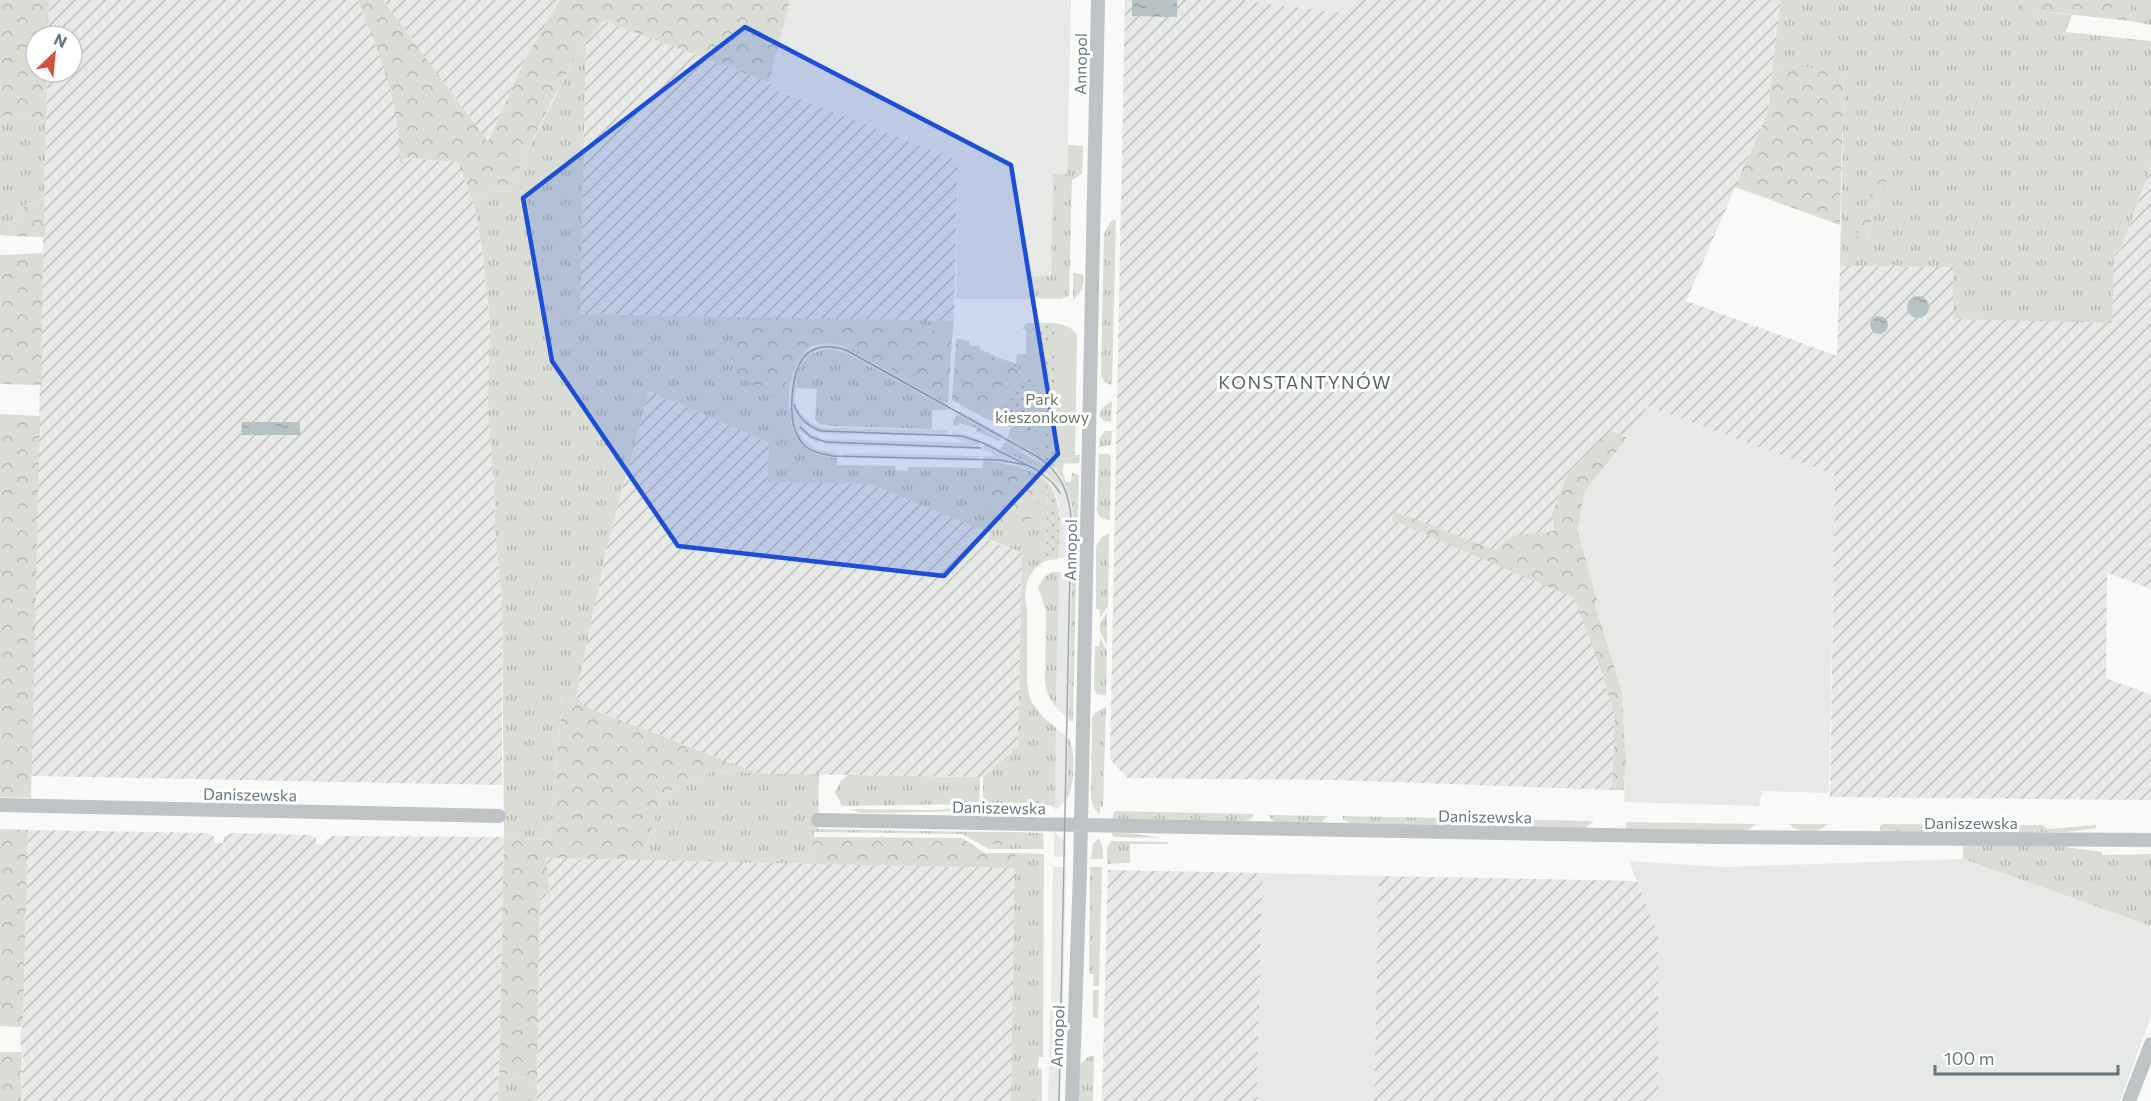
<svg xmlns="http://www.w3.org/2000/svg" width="2151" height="1101" font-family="Commissioner,sans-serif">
	<defs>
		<pattern id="industrial-furrows" width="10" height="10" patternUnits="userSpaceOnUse" patternTransform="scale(1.5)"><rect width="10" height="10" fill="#e7e9e7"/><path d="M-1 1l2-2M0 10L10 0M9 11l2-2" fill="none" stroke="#bfc2c0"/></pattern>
		<pattern id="grass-tufts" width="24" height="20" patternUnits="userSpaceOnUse" patternTransform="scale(1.5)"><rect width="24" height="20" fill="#daddd6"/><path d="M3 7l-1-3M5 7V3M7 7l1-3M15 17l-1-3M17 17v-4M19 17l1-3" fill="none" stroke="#b5b8b3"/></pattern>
		<pattern id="forest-crowns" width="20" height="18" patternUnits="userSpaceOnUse" patternTransform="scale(1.5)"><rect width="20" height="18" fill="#daddd6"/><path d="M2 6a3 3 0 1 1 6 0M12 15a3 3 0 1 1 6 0" fill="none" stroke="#b5b8b3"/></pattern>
		<pattern id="garden-dots" width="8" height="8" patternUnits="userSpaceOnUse" patternTransform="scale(1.5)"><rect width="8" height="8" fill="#daddd6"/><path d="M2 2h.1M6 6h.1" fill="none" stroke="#b5b8b3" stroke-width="1.8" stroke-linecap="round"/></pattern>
		<pattern id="water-ripples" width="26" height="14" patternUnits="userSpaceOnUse" patternTransform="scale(1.5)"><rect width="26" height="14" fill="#b7c2c5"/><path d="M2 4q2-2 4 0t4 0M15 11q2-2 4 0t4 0" fill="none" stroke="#99a2a5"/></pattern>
	</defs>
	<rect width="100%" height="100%" fill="#f9f9f7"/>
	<path fill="#e7e9e7" d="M789,0H1071L1067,175L1053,174L1051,277H1029L1028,299H956L958,160L779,91L769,82Z
		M1242,0H1352L1351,14Z
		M831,344L852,350L948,404L949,410L848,354L840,351L827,349L819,351L806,359L801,365L796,378L795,400L799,411L808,420L819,427L826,428L947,430V436L826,434L815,431L801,423L809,432L819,437L818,444L798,430L803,438L818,450L837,453V458L816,455L803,447L793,434L789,419L791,374L798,359L805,352L820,345Z
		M1647,406L1835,475L1829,793L1762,791L1759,806L1624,802L1626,763L1622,692L1595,603L1597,599L1577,530L1585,491L1627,438L1634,433Z
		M960,411L1003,435L1001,440L957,415Z
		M953,432L979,439V449L824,445L825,439L970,443L952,437Z
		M1008,437L1048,461L1066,483L1073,503L1074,512L1073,559L1058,558L1059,504L1056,496L1048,483L1024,468L1013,464L983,461V456L996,455L983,450L984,441L1044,471L1061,484L1035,459L1005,442Z
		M843,453L979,456L978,461L843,458Z
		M1059,572H1072L1069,720L1056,707Z
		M1056,728L1068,738L1067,799L1055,811Z
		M1054,832L1066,842V857H1054Z
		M1963,859L2151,926V1016L2120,1101H1658V935L1629,861L1723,867Z
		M1053,867H1066L1063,1002H1051Z
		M1262,873L1379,876L1374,1101H1257Z
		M1050,1009H1062L1060,1101H1048Z"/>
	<path fill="url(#industrial-furrows)" d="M49,0H357L387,73L400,133V163L403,158L458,162L473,202L482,246L490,323L495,531L502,597V785L31,776L47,72H72V36H48Z
		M383,0H560L525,59L488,142Z
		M1125,0H1242L1350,14L1352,0H1781L1768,112L1686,301L1837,356L1840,266L1953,267V319L2114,250L2120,252L2151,166V589L2107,573L2106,678L2151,695V800L1830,797L1835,475L1647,406L1634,433L1627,438L1585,491L1577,530L1597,599L1595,603L1597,658L1615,716L1612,790L1337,780L1127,778L1110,759Z
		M604,21L769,82L779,91L958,160L954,321L580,314L586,42Z
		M649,391L769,442V482L871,484L990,533L988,540L1022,553L1018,746L983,777L759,774L584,706L576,696L607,546Z
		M28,830L208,833L214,837L215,843H223L224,837L232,833L309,835L316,838V844L321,845L325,844L326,839H330L332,836L504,837L498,1101H21L23,1056L20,1040L23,1020Z
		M546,858L1016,868L1011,1101H537L540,894L550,893Z
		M1108,870L1262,873L1257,1101H1102Z
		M1379,876L1637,881L1658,935V1101H1374Z"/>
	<path fill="url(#grass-tufts)" fill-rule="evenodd" d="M1781,0H2022L2021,9L2072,15L2066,32L2151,41V166L2120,252L2114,251L2112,323L1953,319V267L1840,266L1844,72L1773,64ZM1876,176L1882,191L1872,215L1866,246Z
		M2131,0H2151V25L2130,21Z
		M586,42L580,314L737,317L731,362C748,378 762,392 785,400L786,375L806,347L818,340L830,339L842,341L948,402V404L847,348C807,332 790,362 789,397C789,434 797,455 837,458V465L895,466L896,470L908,471V467L982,468L983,461C1011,464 1025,465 1048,483L1046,556H1058V559L1045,561L1035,568L1027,581L1025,595L1027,610V683L1029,694L1031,701L1043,717L1056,728L1055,808L1050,805L987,804L983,802V777L1018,746L1022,553L988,539L990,533L871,484L768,482L769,442L649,391L607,546L576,696L584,706L563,695L549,840L504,837L502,597L495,531L494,478L488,416L490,323L482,246L473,202L487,192L515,191L522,161L574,60Z
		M0,115L46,118L44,199L27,203L11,226L9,236L0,235Z
		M1068,145L1083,146L1082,174L1072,180L1069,296L1061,299L1028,298L1029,277L1051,276L1053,174H1067Z
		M1116,219L1112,385L1106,383L1101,376L1104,234L1111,221Z
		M1073,273L1083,274C1085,285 1081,293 1073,300Z
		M912,320L954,321L952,338Z
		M1027,323L1038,324V358L1024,374L1016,367L956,343V339L969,341V346H980V350L984,351L985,352H989V354L1016,364L1017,354H1026V329H1022Z
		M827,349L835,350L848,354L949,410H932V429L832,426L819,424L815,419L817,389L795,388C796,367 806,353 827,349Z
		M1112,401L1111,422L1104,421L1099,416L1103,407Z
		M957,415L1001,440L1000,441L976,431L977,428L959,423L958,426L953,425V421Z
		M1105,431H1112L1111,445L1099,447L1100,437Z
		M1005,442L1048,468L1061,484L1059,485L1044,471L1000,449Z
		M1064,448L1063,473L1066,482H1071L1072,473L1079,475L1077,555L1073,559C1073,526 1078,493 1054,467Z
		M1099,454H1109L1111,456L1110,521L1100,517L1097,511Z
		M1109,534L1108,606L1100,618V609H1096V546L1102,537Z
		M1052,572H1059L1056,707L1048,695L1045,684L1046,611L1038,587L1044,577Z
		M1072,572L1076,575L1073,722L1069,720Z
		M1107,612V645C1098,629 1097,628 1107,612Z
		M1100,638L1107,651L1106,696L1097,694L1094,689L1095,646H1099Z
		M1106,707L1103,807H1100V814L1096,811L1091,800L1092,718L1096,712Z
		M1068,738C1077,750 1074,786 1067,799Z
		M735,771L759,774H819L818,829L984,832V841L1015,844V832L1043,833L1044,849H989L962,834L814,832L812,864L640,860L652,831L657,807L666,793L712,772Z
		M848,775L980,777L979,801L976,804L842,806L835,792L840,782Z
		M975,808L1046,810C985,809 923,813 861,813L851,809L934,810Z
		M1114,811L1254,814L1251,819L1244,821L1112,819Z
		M1268,815L1328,816L1320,823L1274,822Z
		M1342,816L1594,821L1585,828L1350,823L1344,820Z
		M1627,822L1757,824L1749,829L1742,831L1625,829Z
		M1789,824H1828C1817,835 1800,834 1789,824Z
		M1882,824L2042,825L2047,829L2096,825V828L2067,832H1880V826Z
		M1111,833H1128L1162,838L1114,837Z
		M1099,838L1103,849V859H1091L1093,844Z
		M1111,841L1166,842L1170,844H1130V863L1107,864V848Z
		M1963,846H2058L2102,852V855L2151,854V926L1963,859Z
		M1015,853L1044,854L1043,1057H1039L1038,1068L1042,1069V1101H1011Z
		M1090,867H1102L1099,986H1093L1094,974H1089Z
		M1093,990H1099L1098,1018H1093Z
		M1094,1056L1093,1101H1079L1080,1065L1088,1057Z
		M499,1072L537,1081V1101H498Z"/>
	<path fill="url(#forest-crowns)" d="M0,0H49L48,36H36V72H47L46,118L0,115Z
		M357,0H383L488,142L525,59L560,0H789V3L769,82L604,21L586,42L574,60L552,101L522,161L515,191L487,192L473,202L458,162L403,158V163L400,164C399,100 381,57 357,0Z
		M2022,0H2131L2130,21L2020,9Z
		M1773,64L1844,71L1840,225L1735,187L1768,112Z
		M1880,175L1888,179L1872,215L1866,246L1854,247L1864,209L1876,176Z
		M44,199L45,237L9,236L11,226L27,203Z
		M43,253L41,385L0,384V255Z
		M737,317L912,320L952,338L948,402L842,341L830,339L818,340L806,347L786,375L785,401C770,395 736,379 732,364C729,353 736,329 737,317Z
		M956,343L1016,367L1024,374L986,419L952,400Z
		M0,414L40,416L31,798L0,797Z
		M1611,431L1627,438L1585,491L1577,530L1597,599L1595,604L1622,692L1626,763L1624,790H1612L1615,716L1597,658L1574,598L1392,520L1394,511L1495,550L1513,536L1554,531L1552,514L1569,471Z
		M986 500a26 26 0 1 1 52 0a26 26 0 1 1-52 0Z
		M563,695L584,706L759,774L735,771L712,772L666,793L657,807L652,831L640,860L546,858L550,894L540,895L537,1081L499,1072L504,837L549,840Z
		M0,829L28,830L23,1020L21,1027L0,1026Z
		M984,832H1015V845L989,844L984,841Z
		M813,837L962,838L985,853H1015L1016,868L812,864Z
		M0,1052H22L21,1101H0Z"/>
	<path fill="#daddd6" d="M1027,323C1044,324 1067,319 1077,335L1075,455H1080L1079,463L1063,464V478L1048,461L1008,437L1011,427L986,419L1027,371Z"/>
	<path fill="url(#garden-dots)" d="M1038,324H1057V336L1038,358Z
		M1057,345L1055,438L1044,435L1045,359Z
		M1033,373L1031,432L992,421Z
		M1043,442L1055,445L1054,467L1043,458Z
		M1048,483C1064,505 1059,531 1058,556H1046Z"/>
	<path fill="url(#water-ripples)" d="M1132,0H1177V17L1132,16Z
		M1907 307a11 11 0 1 1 22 0a11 11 0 1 1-22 0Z
		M1870 325a9 9 0 1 1 18 0a9 9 0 1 1-18 0Z
		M242,422H300V435H241Z"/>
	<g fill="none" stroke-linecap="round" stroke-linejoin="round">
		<path stroke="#bec3c6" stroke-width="14" d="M0,805L499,816
			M818,820L1715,837L2151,840
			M1072,1101L1080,871L1098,0
			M2129,1101L2151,1044"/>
		<path stroke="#a1a8ac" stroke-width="1.5" d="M794,405C799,418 807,426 821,431L962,436L983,443L1037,470L1053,483L1060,493
			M800,427L811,437L826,442L981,448
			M1026,465L1000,460L833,456C824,454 814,453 806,447C792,434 791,416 792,399C794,364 805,337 846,350L1038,457C1061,472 1070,494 1071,520L1059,1101"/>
	</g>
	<path fill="#1d4ed8" fill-opacity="0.2" stroke="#1d4ed8" stroke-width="4.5" stroke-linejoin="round" d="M745,27L1011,165L1058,454L944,576L678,546L552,361L523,198Z"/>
	<g text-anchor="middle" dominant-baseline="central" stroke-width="6" stroke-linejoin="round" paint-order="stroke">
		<g font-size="16" fill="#66777f" stroke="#fff">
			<text transform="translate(1080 64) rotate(-89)">Annopol</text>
			<text transform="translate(1070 550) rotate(-89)">Annopol</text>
			<text transform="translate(250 794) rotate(1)">Daniszewska</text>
			<text transform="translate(999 807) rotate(1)">Daniszewska</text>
			<text transform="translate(1485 816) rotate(1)">Daniszewska</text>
			<text x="1971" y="822">Daniszewska</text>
			<text transform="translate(1057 1036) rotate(-88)">Annopol</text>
		</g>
		<g font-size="16" fill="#6a7765" stroke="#fff">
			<text x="1042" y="398">Park<tspan x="1042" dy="18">kieszonkowy</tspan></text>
		</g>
		<g font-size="18" letter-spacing="1.5" fill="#58646b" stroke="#fff">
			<text x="1305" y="382">KONSTANTYNÓW</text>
		</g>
	</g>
	<g transform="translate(54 54) rotate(26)"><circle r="28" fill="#ffffff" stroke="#c2c9cc" stroke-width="1.5"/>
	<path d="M0-4.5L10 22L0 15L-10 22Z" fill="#d1533f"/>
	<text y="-9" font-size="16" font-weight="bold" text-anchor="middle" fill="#66777f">N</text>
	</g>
	<path d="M1935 1065v9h183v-9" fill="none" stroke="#66777f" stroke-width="3"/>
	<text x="1944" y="1065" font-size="18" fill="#66777f" stroke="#ffffff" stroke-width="4.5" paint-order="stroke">100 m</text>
</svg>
